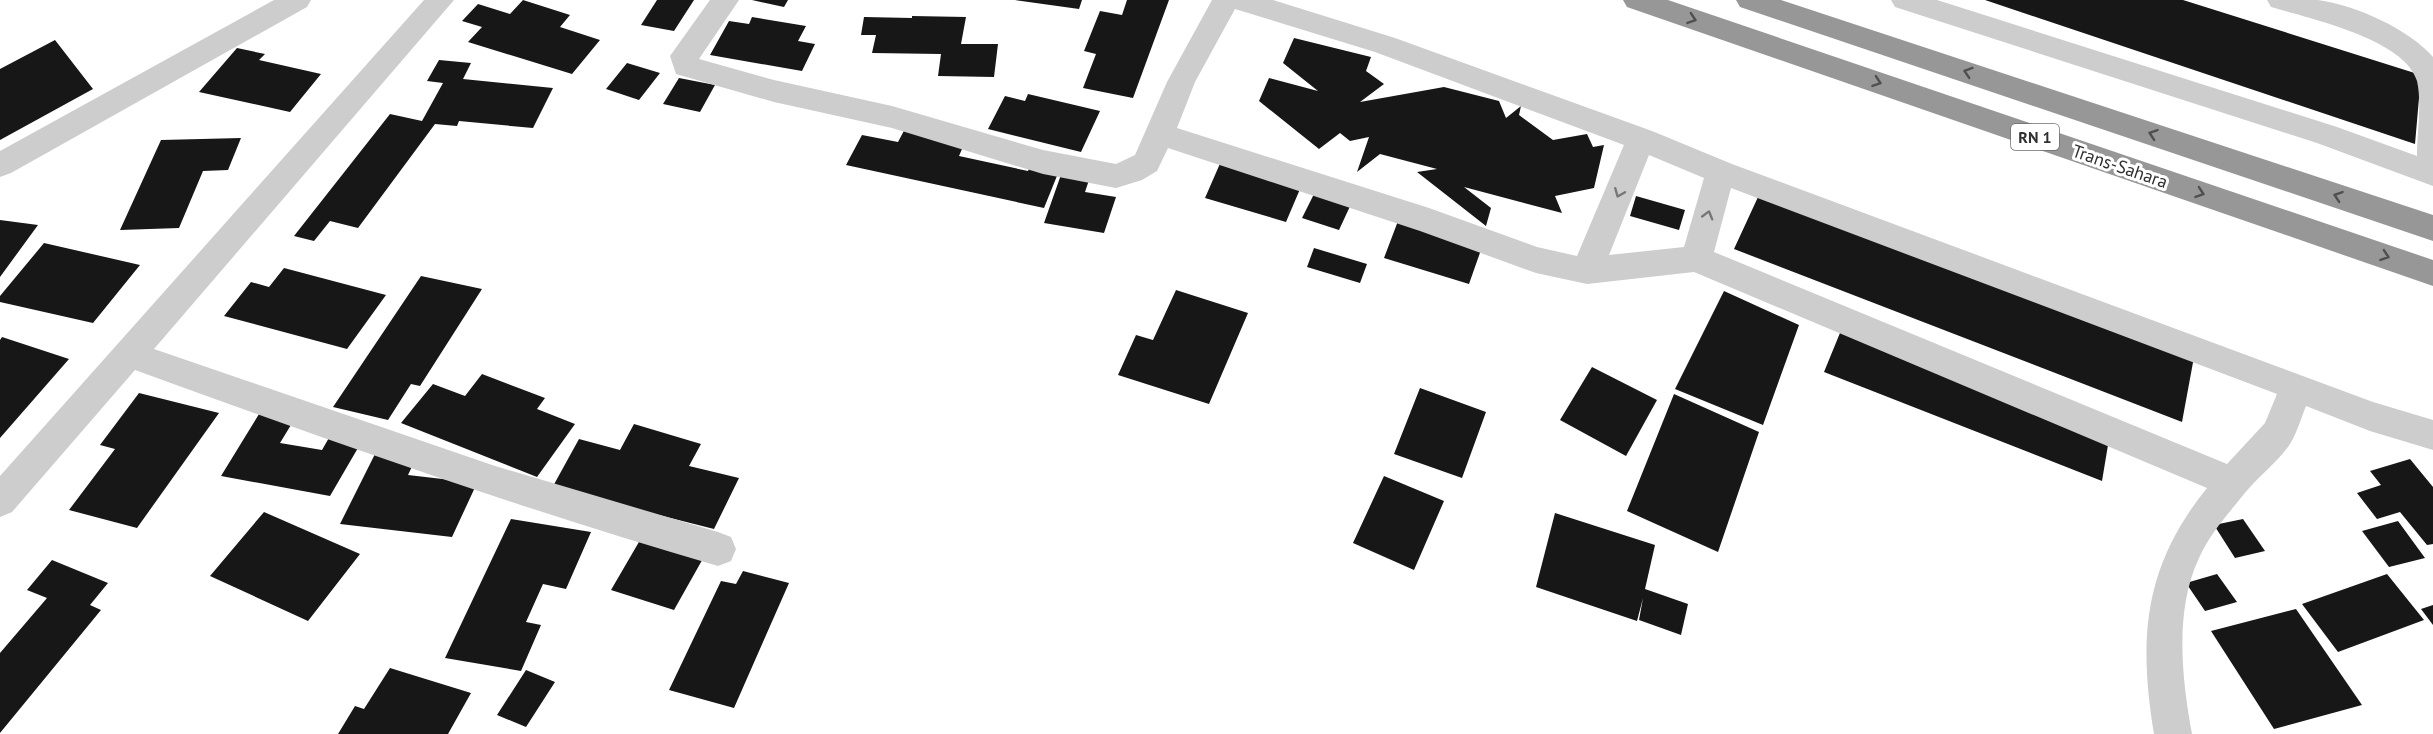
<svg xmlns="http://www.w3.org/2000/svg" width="2433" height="734" font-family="'PT Sans',sans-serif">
	<rect width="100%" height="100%" fill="#fff"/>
	<path fill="#171717" d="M523,0L570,15L560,27L600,40L572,74L468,42L482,27L462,21L478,4L510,14Z
		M657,0H694L674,31L641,25Z
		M752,0H788L784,7Z
		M1015,0H1082L1079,9Z
		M1127,0H1169L1133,98L1083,88L1096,54L1084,51L1100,11L1122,15Z
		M1985,0H2183L2421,75L2415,144Z
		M912,16L966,17L961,44H998L994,77L938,76L941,54L872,53L876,35H861L864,17L912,18Z
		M752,17L806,26L798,41L815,44L802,71L710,55L729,21L749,24Z
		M1294,38L1371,57L1366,71L1384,84L1360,102L1444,87L1499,101L1506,118L1521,106L1519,115L1553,140L1587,134L1593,147L1604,145L1594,188L1555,196L1562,213L1464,187L1491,208L1486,226L1417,172L1437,169L1380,154L1357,172L1369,137L1350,141L1340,133L1319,149L1259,101L1269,78L1318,91L1283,63Z
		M55,40L93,89L0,140V69Z
		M237,48L265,54L259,60L321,74L290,112L199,92Z
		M439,60L471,63L463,79L553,88L533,128L459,121L457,126L435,124L358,228L330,221L314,241L294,236L390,114L422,121L443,83L427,81Z
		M627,63L660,73L639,100L606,89Z
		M679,78L715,85L700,112L663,104Z
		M1028,94L1100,111L1081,152L988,129L1005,96L1025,101Z
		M907,125L965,142L959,156L1028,171L1033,160L1061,166L1044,208L846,165L862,135L898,142Z
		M241,138L228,170L203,171L179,228L120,230L161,140Z
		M1222,159L1303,182L1286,222L1205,198Z
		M1063,169L1091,174L1085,192L1116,197L1104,233L1044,223Z
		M1316,190L1352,202L1339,230L1302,218Z
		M1636,196L1685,210L1679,230L1630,216Z
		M1758,197L2194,357L2182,422L1734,249Z
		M0,220L38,225L0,277Z
		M1398,221L1482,247L1469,284L1384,258Z
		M44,243L140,265L93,323L0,302V296Z
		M1314,248L1367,264L1360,283L1307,267Z
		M284,268L386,295L347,349L224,316L251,282L269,287Z
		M421,276L482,289L420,386L411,384L388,420L333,407Z
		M1176,290L1248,313L1209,404L1118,375L1136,335L1153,340Z
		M1724,291L1799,325L1763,425L1675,389Z
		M1842,328L2110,433L2102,481L1824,372Z
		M2,337L69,359L0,438V340Z
		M1592,367L1657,400L1626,456L1560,420Z
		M482,374L545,398L537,409L575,424L537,477L401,423L433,384L465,396Z
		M1420,388L1486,412L1462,478L1394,454Z
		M139,393L219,413L137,528L69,510L115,449L100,445Z
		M1674,394L1759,432L1718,552L1627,511Z
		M259,414L294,420L280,443L322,450L330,436L362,441L330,496L221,476Z
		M634,424L701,444L689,466L739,478L714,529L552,488L579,439L620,450Z
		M375,454L416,458L408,475L477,483L452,537L340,524Z
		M2410,459L2433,487V544L2427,545L2400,512L2377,519L2357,493L2381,485L2370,471Z
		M1384,476L1444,501L1414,570L1353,543Z
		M264,512L360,554L308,621L210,576Z
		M1555,513L1655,545L1645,589L1688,604L1681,635L1639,620L1643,598L1637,621L1536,587Z
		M511,519L591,532L566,589L543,584L526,622L541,625L521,671L445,658Z
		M2243,519L2265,551L2235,558L2214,525Z
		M2398,521L2425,558L2389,567L2362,531Z
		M643,535L705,555L674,610L611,590Z
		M52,560L108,583L90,605L101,610L0,733V653L47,598L27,590Z
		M743,571L789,583L734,708L669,690L721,581L736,584Z
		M2217,574L2237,602L2205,611L2186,583Z
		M2387,574L2424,620L2338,652L2302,604Z
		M2433,605V625L2421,609Z
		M2296,609L2362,705L2274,729L2211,631Z
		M390,668L471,693L448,734H338L355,706L364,709Z
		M526,670L555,682L526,727L497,715Z"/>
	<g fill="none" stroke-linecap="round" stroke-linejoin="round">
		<path fill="#cdcdcd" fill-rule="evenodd" d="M274,0H311L307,7L11,173L0,177V151Z
			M424,0H454L154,349L495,466L718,532L731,537L736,549L731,561L718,566C521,509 328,440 135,370L12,512L0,517V476Z
			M710,0H739L699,59L774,80L892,106L1043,150L1116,164L1135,155L1167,82L1212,0H1273L1395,38L1652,131L1732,164L2373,402L2433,420V450L2370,431L2306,406C2301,418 2297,433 2290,444C2278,462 2258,477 2244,494C2228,514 2209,535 2199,558C2174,611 2182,679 2192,734H2154C2138,637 2144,566 2207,488L1694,272L1587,284L1536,273L1420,231L1168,148L1157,171L1142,180L1116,188L1043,174L892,128L774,102L676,74L670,56ZM1235,9L1375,52L1624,145L1577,256L1537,247L1429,208L1177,128L1195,82ZM1649,155L1704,178L1684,247L1609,255ZM1731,188L2277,394L2265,423L2227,464L1714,252Z
			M1891,0H1937L2337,127L2417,156C2417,133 2422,103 2417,81C2405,39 2308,18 2271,7L2267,0C2284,0 2302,0 2318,0C2355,5 2409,29 2433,57V186L2317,143L1895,7Z"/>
		<path fill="#979797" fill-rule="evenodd" d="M1623,0H1668L2433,260V286L1627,7Z
			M1736,0H1781L2433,215V241L1740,7Z"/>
	</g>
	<defs><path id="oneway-chevron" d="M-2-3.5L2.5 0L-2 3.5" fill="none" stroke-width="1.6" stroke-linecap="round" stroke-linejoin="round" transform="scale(1.5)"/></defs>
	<g stroke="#4f4f4f">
		<use href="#oneway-chevron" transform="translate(1692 19) rotate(19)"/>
		<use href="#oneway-chevron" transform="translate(1968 72) rotate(-162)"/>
		<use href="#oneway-chevron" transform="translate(1877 82) rotate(19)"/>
		<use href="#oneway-chevron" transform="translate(2153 134) rotate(-161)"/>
		<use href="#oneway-chevron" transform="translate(2200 193) rotate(19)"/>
		<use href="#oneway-chevron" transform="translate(2338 196) rotate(-161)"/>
		<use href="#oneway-chevron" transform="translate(2385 256) rotate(19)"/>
	</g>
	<g stroke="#777">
		<use href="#oneway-chevron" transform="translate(1619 193) rotate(112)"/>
		<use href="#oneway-chevron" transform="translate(1708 215) rotate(-74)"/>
	</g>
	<g text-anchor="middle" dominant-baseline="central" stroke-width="6" stroke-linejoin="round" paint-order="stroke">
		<rect fill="#fff" stroke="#6e6e6e" stroke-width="1.5" x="2011" y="124" width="48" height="26" rx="4.5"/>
		<g font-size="16" font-weight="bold" fill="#303030">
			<text x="2035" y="137">RN 1</text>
		</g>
		<g font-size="18" fill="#303030" stroke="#fff">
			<text transform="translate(2120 166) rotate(19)">Trans-Sahara</text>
		</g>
	</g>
</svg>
